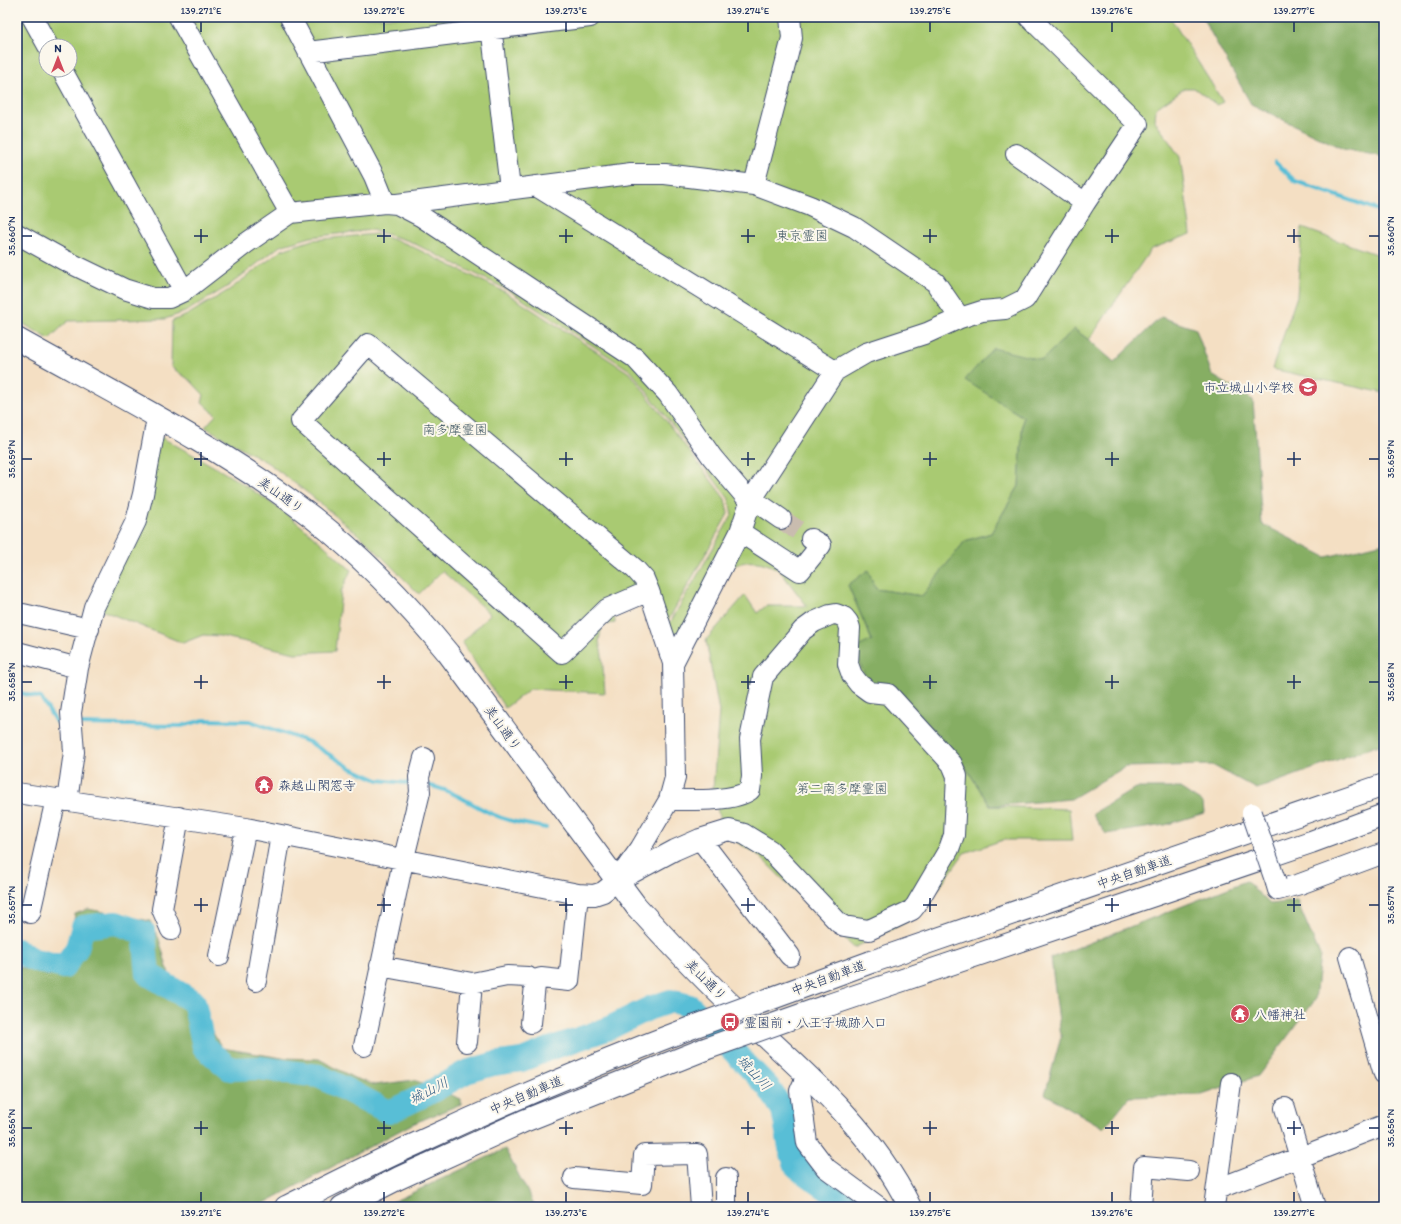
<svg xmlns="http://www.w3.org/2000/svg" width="1401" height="1224" font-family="Itim,'Klee One',sans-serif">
	<rect width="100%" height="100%" fill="#fbf7ec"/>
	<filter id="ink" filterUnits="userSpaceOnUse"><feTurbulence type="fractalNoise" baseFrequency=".025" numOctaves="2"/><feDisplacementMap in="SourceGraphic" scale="8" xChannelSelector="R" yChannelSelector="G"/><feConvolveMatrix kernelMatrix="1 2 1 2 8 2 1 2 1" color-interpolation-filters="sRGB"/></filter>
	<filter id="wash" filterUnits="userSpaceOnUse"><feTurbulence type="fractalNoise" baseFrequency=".012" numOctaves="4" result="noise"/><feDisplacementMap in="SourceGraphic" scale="16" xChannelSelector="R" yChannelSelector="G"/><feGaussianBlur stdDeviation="0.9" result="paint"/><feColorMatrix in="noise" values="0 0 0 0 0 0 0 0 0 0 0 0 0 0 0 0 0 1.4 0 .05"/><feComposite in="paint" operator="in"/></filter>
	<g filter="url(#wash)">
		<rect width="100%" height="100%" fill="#f4dfc3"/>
		<path fill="#a9ca72" stroke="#627c68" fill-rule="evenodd" d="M17,17H1170L1223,102L1217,105L1194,88H1185L1156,108L1155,121L1180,157L1191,234L1151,249L1089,340L1074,329L1042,361L993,349L966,380L1023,417L1019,486L991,533L965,541L922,596L848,585L872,641L896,687L965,766L990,806L1069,809L1072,840H1003L964,853L920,915L854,948L757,854L723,834L713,790L719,711L706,640L745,595L757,613L766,606H807L780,571C766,561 747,558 732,567L676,659L666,630L732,515L729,499L631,371L508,290L409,241L372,230L311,237L280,246L227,287L185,312L165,319L68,321L49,339L17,320ZM46,46H70V70H46Z
			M1302,228L1384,257V393L1272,369L1297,296Z
			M376,234L407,244L505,292L631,374L725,499L728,514L665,626L654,594L614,611L615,623L602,625L599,641L602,655L605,693L530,689L505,708L462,643L490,614L442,571L419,594L366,541L309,494L268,463L205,427L216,415L202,402L204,395L191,381L171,367L172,321L187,315L229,290L282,250L312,240Z
			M155,434C192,454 229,474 264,498C295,519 323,544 351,570L341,592L335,651L295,653L220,636L203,635L183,643L94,607L136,521Z"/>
		<path fill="#86ae64" stroke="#506e61" d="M1202,17H1384V157L1343,149L1251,104Z
			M1161,317L1196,329L1212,375L1253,400L1262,524L1326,557L1384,543V743L1257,789L1212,765L1125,767L1071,799L990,806L965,766L896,687L885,690C863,678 860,671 858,647L872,640L848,585L868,570L876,589L922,596L965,541L991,533L1019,486L1023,417L965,380L993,348L1042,360L1074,329L1089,340L1114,362Z
			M1136,788H1180L1203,803L1204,813L1165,825L1106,834L1092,814Z
			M1246,881L1270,904L1297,901L1320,955L1315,1000L1258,1076L1202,1095L1129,1097L1104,1128L1045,1094L1061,1037L1051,958Z
			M88,909L150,921L159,939L169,974L186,988L222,1048L282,1058L319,1059L354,1078L375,1085L414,1080L461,1099V1104L412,1124L257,1207H17V969L19,967L50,976L69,949L75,914Z
			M505,1149L534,1204L546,1207H382Z"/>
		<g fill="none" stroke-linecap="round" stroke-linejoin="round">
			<path stroke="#58bed6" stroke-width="4" d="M1275,162L1295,181L1384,212
				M17,692L41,698L56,722L65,724
				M78,724L181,726L204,720L250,721L309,742L351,768L378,780L415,784
				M425,785C449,788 469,803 490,813C508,822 527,824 546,828
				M676,992L679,1003"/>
			<path stroke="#58bed6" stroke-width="24" d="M17,950L34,960L64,967L77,948L83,927L116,923L144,933L148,974L194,1002L204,1047L230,1069L259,1068L319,1076L389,1112L425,1095L466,1072L493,1064L522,1060L549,1049L607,1029L650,1008L671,1001L690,1006L768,1087L783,1110L790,1148L797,1168L853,1207"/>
		</g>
	</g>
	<g filter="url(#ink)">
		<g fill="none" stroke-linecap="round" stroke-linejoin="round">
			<path stroke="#c9bcaf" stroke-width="20" stroke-dasharray="20 10" stroke-linecap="butt" d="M781,519L811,539"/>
			<g stroke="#3c496d" stroke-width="22">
				<path id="minor" d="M32,17L48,46
					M179,17L290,213
					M290,17L374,176L385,203
					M490,17L510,189
					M308,52L590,17
					M62,70L184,291
					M1016,154L1085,203
					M754,185L792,38L790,17
					M536,186L835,371
					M397,204L631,174H665L754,185L810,206L854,227L935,282L960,318
					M17,234L64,260L124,289L153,298H169L184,291L245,244L290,213L385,203L397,204L422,217L635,358L668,394L712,457L750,502
					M752,499L781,519
					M740,532L800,571L821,545L811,539
					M23,614L89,629
					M17,652L78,668
					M673,663L740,532L750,502L835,371L866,353L927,333L960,318L982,311L1005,309L1025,299L1085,203L1138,124L1029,17
					M17,793L246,828L578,894L594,895L603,892L617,881L675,850L700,839L729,830L744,834L770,850L839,923L844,926L869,930L912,910L916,905L949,849L954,835L957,776L952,764L888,694L870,692L859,684L852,675L848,664L850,628L848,622L844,617L836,614L830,615L814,622L803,630L763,677L750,739L752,776L750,790C734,802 690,800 669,800
					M67,801L74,752L71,713L78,668L94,607L136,521L143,494L157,418
					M700,839L790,956
					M619,878L640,849L669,800L675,778L673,663L649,591L644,579L635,569L368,344L301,421L562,653L607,609L649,591
					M1276,883L1278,890L1300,884L1384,853
					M30,913L56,799
					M171,930L162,909L179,817
					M219,956L246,828
					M1350,957L1384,1074
					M380,966L472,983L507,976L528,977L535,985L531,1023
					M256,981L281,835
					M531,981L541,978L569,981L578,894
					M467,1042L472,983
					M364,1046L402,866L420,792L419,777L424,758
					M807,1075L800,1091L807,1143L826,1168L879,1207
					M1285,1108L1315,1207
					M574,1178L642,1184L644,1155L697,1154L701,1207
					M726,1178V1207
					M1217,1189L1384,1125
					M1141,1207L1144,1167L1189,1171
					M1214,1207L1231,1083"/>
			</g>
			<g stroke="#3c496d" stroke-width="24">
				<path id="major" d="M17,339C115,394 223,448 312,517C363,557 407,603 448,653L636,906C665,938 695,970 726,1000C793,1063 869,1123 910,1207"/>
			</g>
			<g stroke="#3c496d" stroke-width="24">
				<path id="highway" d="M871,962L1384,785
					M829,1005L1311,842L1384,815
					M286,1207C331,1185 375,1162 420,1142C510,1100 601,1062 693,1027
					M342,1207L399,1178L524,1121L705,1049"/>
			</g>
			<use href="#minor" stroke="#fff" stroke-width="20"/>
			<use href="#major" stroke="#fff" stroke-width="22"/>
			<use href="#highway" stroke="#fff" stroke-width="22"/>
			<g stroke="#3c496d" stroke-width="22" stroke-linecap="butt">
				<path id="minor-bridge" d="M1252,813L1276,883"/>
			</g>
			<g stroke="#3c496d" stroke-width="24" stroke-linecap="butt">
				<path id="highway-bridge" d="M693,1027L871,962
					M705,1049L829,1005"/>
			</g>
			<use href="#minor-bridge" stroke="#fff" stroke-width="20"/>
			<use href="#highway-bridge" stroke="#fff" stroke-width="22"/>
		</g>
	</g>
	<path fill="none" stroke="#1b2f5e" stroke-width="1.5" d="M201,22V32M384,22V32M566,22V32M748,22V32M930,22V32M1112,22V32M1294,22V32M201,229V243M384,229V243M566,229V243M748,229V243M930,229V243M1112,229V243M1294,229V243M22,236H32M194,236H208M377,236H391M559,236H573M741,236H755M923,236H937M1105,236H1119M1287,236H1301M1369,236H1379M201,452V466M384,452V466M566,452V466M748,452V466M930,452V466M1112,452V466M1294,452V466M22,459H32M194,459H208M377,459H391M559,459H573M741,459H755M923,459H937M1105,459H1119M1287,459H1301M1369,459H1379M201,675V689M384,675V689M566,675V689M748,675V689M930,675V689M1112,675V689M1294,675V689M22,682H32M194,682H208M377,682H391M559,682H573M741,682H755M923,682H937M1105,682H1119M1287,682H1301M1369,682H1379M201,898V912M384,898V912M566,898V912M748,898V912M930,898V912M1112,898V912M1294,898V912M22,905H32M194,905H208M377,905H391M559,905H573M741,905H755M923,905H937M1105,905H1119M1287,905H1301M1369,905H1379M201,1121V1135M384,1121V1135M566,1121V1135M748,1121V1135M930,1121V1135M1112,1121V1135M1294,1121V1135M22,1128H32M194,1128H208M377,1128H391M559,1128H573M741,1128H755M923,1128H937M1105,1128H1119M1287,1128H1301M1369,1128H1379M201,1192V1202M384,1192V1202M566,1192V1202M748,1192V1202M930,1192V1202M1112,1192V1202M1294,1192V1202"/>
	<defs>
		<g id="school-disc" transform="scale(1)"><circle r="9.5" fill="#d1495b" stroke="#fbf7ec"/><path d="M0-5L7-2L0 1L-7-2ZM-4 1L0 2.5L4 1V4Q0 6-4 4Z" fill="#fff"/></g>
		<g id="temple-disc" transform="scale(1)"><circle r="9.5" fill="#d1495b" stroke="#fbf7ec"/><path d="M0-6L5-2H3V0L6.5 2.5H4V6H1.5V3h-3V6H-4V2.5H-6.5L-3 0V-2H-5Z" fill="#fff"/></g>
		<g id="bus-disc" transform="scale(1)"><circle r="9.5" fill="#d1495b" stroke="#fbf7ec"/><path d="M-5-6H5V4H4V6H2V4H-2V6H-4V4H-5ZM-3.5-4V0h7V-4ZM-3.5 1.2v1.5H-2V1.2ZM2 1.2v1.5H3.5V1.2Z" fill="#fff"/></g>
	</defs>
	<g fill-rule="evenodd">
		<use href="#school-disc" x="1308" y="387"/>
		<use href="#temple-disc" x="264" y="785"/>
		<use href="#temple-disc" x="1240" y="1014"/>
		<use href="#bus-disc" x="730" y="1022"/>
	</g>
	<g text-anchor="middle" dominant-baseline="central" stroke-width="4" stroke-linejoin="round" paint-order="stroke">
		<g font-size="13" fill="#3e5663" stroke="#fbf7ec">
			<text x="802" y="235">東京霊園</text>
			<text x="455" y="429">南多摩霊園</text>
			<text x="842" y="788">第二南多摩霊園</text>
		</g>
		<g font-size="13" fill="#1b2f5e" stroke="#fbf7ec" text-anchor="start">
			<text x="1294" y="387" text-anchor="end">市立城山小学校</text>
			<text x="278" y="785">森越山閑窓寺</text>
			<text x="1254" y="1014">八幡神社</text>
			<text x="744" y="1022">霊園前・八王子城跡入口</text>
		</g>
		<g font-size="13" fill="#1b2f5e" stroke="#fbf7ec">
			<text transform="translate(281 495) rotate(35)">美山通り</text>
			<text transform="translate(503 728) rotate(54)">美山通り</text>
			<text transform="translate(1134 872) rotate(-19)">中央自動車道</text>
			<text transform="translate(828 978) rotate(-20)">中央自動車道</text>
			<text transform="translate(706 980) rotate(45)">美山通り</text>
			<text transform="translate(526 1095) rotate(-23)">中央自動車道</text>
		</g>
		<g font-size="14" font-style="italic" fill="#2d5a82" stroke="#fbf7ec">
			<text transform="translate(754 1073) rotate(47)">城山川</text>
			<text transform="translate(429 1091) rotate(-28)">城山川</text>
		</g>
	</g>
	<rect width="1401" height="1224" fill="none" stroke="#fbf7ec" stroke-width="44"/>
	<g transform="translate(58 58)"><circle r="19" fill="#fbf7ec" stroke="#a1a7b3"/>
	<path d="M0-3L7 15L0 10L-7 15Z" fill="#d1495b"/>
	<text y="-6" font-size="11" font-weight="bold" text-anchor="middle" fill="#1b2f5e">N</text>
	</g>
	<rect x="22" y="22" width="1357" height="1180" fill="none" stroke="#1b2f5e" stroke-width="1.5"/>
	<g font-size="10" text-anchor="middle" fill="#1b2f5e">
		<text x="201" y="14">139.271°E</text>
		<text x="384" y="14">139.272°E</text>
		<text x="566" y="14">139.273°E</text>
		<text x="748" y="14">139.274°E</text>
		<text x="930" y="14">139.275°E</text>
		<text x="1112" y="14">139.276°E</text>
		<text x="1294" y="14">139.277°E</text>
		<text transform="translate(11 236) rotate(-90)" y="4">35.660°N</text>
		<text transform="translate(1390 236) rotate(-90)" y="4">35.660°N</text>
		<text transform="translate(11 459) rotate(-90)" y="4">35.659°N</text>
		<text transform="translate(1390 459) rotate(-90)" y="4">35.659°N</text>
		<text transform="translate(11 682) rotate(-90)" y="4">35.658°N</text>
		<text transform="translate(1390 682) rotate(-90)" y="4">35.658°N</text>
		<text transform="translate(11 905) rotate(-90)" y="4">35.657°N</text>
		<text transform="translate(1390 905) rotate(-90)" y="4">35.657°N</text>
		<text transform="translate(11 1128) rotate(-90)" y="4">35.656°N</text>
		<text transform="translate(1390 1128) rotate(-90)" y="4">35.656°N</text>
		<text x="201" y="1216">139.271°E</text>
		<text x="384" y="1216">139.272°E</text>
		<text x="566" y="1216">139.273°E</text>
		<text x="748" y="1216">139.274°E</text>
		<text x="930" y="1216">139.275°E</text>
		<text x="1112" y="1216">139.276°E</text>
		<text x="1294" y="1216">139.277°E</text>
	</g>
</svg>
